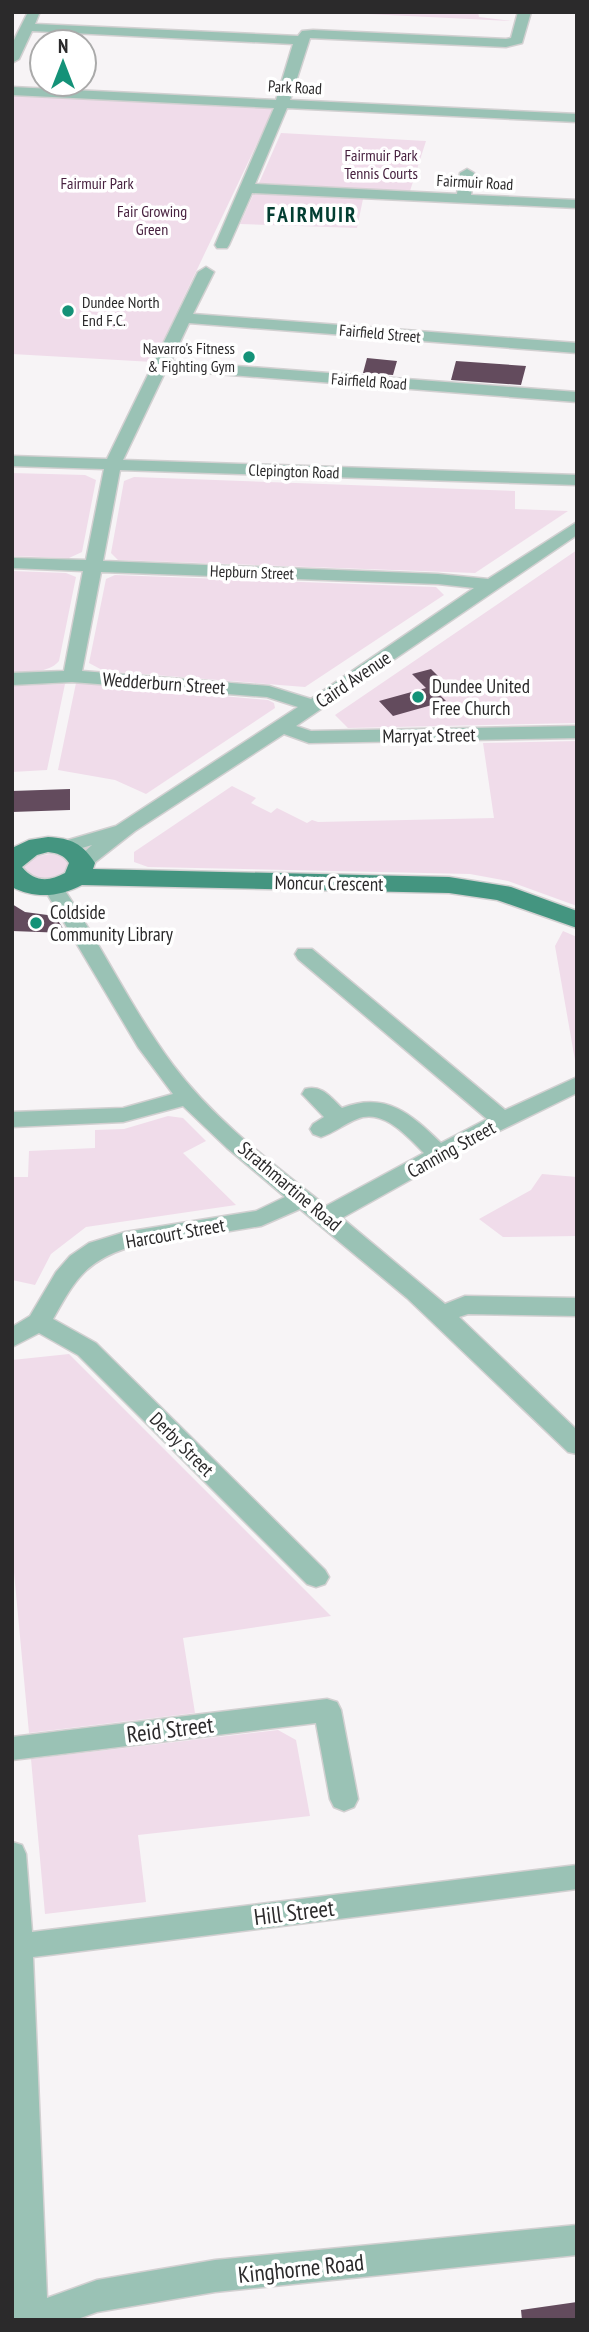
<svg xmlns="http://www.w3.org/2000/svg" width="589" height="2332" font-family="'PT Sans Narrow',sans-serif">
	<rect width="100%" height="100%" fill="#f7f4f6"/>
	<path fill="#f0dcea" d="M327,12H478L479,17L512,21Z
		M12,95L268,107L273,110L153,362L12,354Z
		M281,133L426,141L410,191L259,183Z
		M254,193L363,199L357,228L240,224Z
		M12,473L85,475L96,480L82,552L69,558L12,556Z
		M134,477L515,491V509L568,511L475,573L118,560L111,553L124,481Z
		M577,550V723L348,728L335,715Z
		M12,571L66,573L76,577L59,661C48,674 28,671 12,672Z
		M115,575L436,587L444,595L305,687L104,671L89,663L106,579Z
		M76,683L268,700L274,703L275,708L146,794L115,780L58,770Z
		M65,684L47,770L12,772V686Z
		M577,741V906L508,881L470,874L148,867L134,862V852L232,786L256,798L251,803L271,813L277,808L307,823L312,820L318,822L494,818L483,743Z
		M50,854L61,855L70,863V868L62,877L37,878L23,870L22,865L33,857Z
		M563,931L577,937L576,1066L555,946Z
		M168,1116L183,1118L206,1141L183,1153L236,1205L86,1227L51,1254L35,1285L12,1280V1177H28L29,1151L95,1148V1130L124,1129Z
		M542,1174L577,1177V1236L503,1237L479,1219L531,1190Z
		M69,1354L331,1616L183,1638L195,1713L29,1733L12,1551V1360Z
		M278,1730L296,1740L310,1816L138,1835L146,1902L45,1914L31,1759Z"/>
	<path fill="#634b5d" d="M367,358L397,361L393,375L363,373Z
		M456,361L526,366L521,385L451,380Z
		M431,669L452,690L439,694L446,701L393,716L379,701L426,688L412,674Z
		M70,789V810L12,812V791Z
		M12,904L25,912L55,916L66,933L12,931Z
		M577,2302V2320H522L521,2310Z"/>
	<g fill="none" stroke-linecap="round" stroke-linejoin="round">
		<g stroke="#d2d0d1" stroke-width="3">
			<path id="minor" d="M28,12L39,14L35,24L298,36L302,31L313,30L506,39L511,38L518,12H531L522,43L506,47L310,38L290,100L577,114V122L287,108L255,184L457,194L460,173L467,169L474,173L471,195L577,200V208L252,193L229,245L227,248H217L215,245L274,108L12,95V87L276,100L293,44L32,31L19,59L12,63V44Z
				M206,267L214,272L193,314L577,343V353L189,323L171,361L577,392V402L166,370L123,460L577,475V485L120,470L103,561L438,574L488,579L577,522V535L296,726L311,731L577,726V738L309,743L284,734L135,831L89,867H75L72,863L92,845L65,853L58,851L55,847L58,843L116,826L298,707L267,697L72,682L12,685V673L64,671L83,571L12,568V558L86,560L104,469L12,466V456L107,459L198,272ZM101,572L438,584L474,588L311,699L269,686L82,671Z
				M53,881L60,883C100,942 130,1007 173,1065C214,1120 272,1163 326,1206L424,1153C407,1136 383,1108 357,1119C344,1124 334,1133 321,1137L313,1134L310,1129L313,1124L324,1117L302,1094L305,1089C322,1084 331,1098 342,1108C386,1091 411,1114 441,1143L487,1119L298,959L295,954L298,949H312L505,1110L577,1077V1093L487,1137L342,1218L445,1304L465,1296L577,1298V1316L468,1314L459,1317L577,1430V1454L568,1452L407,1298L300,1209L261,1226L127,1248C84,1262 74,1282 53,1319L96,1343L325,1570L329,1577L325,1584L316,1587L307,1584L78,1355L39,1333L12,1347V1327L30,1316L56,1272L70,1256L89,1243L125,1232L256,1211L285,1197L227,1148L183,1106L123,1122L12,1127V1112L123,1108L173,1094L138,1047L43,887L46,883Z
				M327,1699L337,1702L341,1710L358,1799L354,1807L344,1811L334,1807L330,1799L316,1723L12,1760V1737Z
				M12,1842L22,1845L26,1854L32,1932L577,1865V1889L33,1957L47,2298L97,2280L215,2260L577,2225V2255L215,2292L97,2312L75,2320H14Z"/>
		</g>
		<g stroke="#d2d0d1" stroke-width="3">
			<path id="major" d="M48,837C71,838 83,844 95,863L93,869L449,877L511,887L577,911V928L497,900L449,893L82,885C60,897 34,899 12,887V848L29,840ZM48,852C57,853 64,855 69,863L65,873C49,882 34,882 22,867L37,855Z"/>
		</g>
		<use href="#minor" fill="#9ac2b5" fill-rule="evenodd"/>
		<use href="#major" fill="#449580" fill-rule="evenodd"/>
	</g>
	<g fill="#149278" stroke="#fff" stroke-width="2.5">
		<circle cx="68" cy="311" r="7"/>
		<circle cx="249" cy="357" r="7"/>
		<circle cx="418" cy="697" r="7"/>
		<circle cx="36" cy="923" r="7"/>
	</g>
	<g text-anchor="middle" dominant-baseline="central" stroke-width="7" stroke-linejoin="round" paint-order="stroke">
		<g font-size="16" fill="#2b2a2b" stroke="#fff">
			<text transform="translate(295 87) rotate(3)">Park Road</text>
			<text transform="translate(475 182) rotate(3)">Fairmuir Road</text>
			<text transform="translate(380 333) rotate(5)">Fairfield Street</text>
			<text transform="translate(369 381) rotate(4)">Fairfield Road</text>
			<text transform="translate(294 471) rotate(2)">Clepington Road</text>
			<text transform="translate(252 572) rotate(2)">Hepburn Street</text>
		</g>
		<g font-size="16" fill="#47213f" stroke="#fff">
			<text x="381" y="155">Fairmuir Park<tspan x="381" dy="18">Tennis Courts</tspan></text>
			<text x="97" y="183">Fairmuir Park</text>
			<text x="152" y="211">Fair Growing<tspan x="152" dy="18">Green</tspan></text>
		</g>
		<g font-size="16" fill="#2b2a2b" stroke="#fff" text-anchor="start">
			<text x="82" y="302">Dundee North<tspan x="82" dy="18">End F.C.</tspan></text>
			<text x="235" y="348" text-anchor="end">Navarro's Fitness<tspan x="235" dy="18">&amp; Fighting Gym</tspan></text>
		</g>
		<g font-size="19" fill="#2b2a2b" stroke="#fff">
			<text transform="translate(353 679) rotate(-34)">Caird Avenue</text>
			<text transform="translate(164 683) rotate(4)">Wedderburn Street</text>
			<text transform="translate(429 735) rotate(-1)">Marryat Street</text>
			<text transform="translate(329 883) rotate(1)">Moncur Crescent</text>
			<text transform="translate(451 1149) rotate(-29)">Canning Street</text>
			<text transform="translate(290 1186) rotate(40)">Strathmartine Road</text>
			<text transform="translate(175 1233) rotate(-10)">Harcourt Street</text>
			<text transform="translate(182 1444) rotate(45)">Derby Street</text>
		</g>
		<g font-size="19" fill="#2b2a2b" stroke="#fff" text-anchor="start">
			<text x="432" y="686">Dundee United<tspan x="432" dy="22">Free Church</tspan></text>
			<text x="50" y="912">Coldside<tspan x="50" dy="22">Community Library</tspan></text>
		</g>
		<g font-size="21" font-weight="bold" letter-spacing="2" fill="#033e32" stroke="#fff">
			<text x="312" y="214">FAIRMUIR</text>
		</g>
		<g font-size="23" fill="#2b2a2b" stroke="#fff">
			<text transform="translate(170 1729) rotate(-7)">Reid Street</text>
			<text transform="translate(294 1912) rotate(-7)">Hill Street</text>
			<text transform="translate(301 2268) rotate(-6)">Kinghorne Road</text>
		</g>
	</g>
	<rect width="589" height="2332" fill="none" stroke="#2b2a2b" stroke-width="28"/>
	<g transform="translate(63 63)"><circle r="33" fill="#ffffff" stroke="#aaaaaa" stroke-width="2"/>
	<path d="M0-5L12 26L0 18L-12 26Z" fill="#149278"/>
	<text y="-10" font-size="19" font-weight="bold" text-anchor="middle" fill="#2b2a2b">N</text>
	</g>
</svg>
